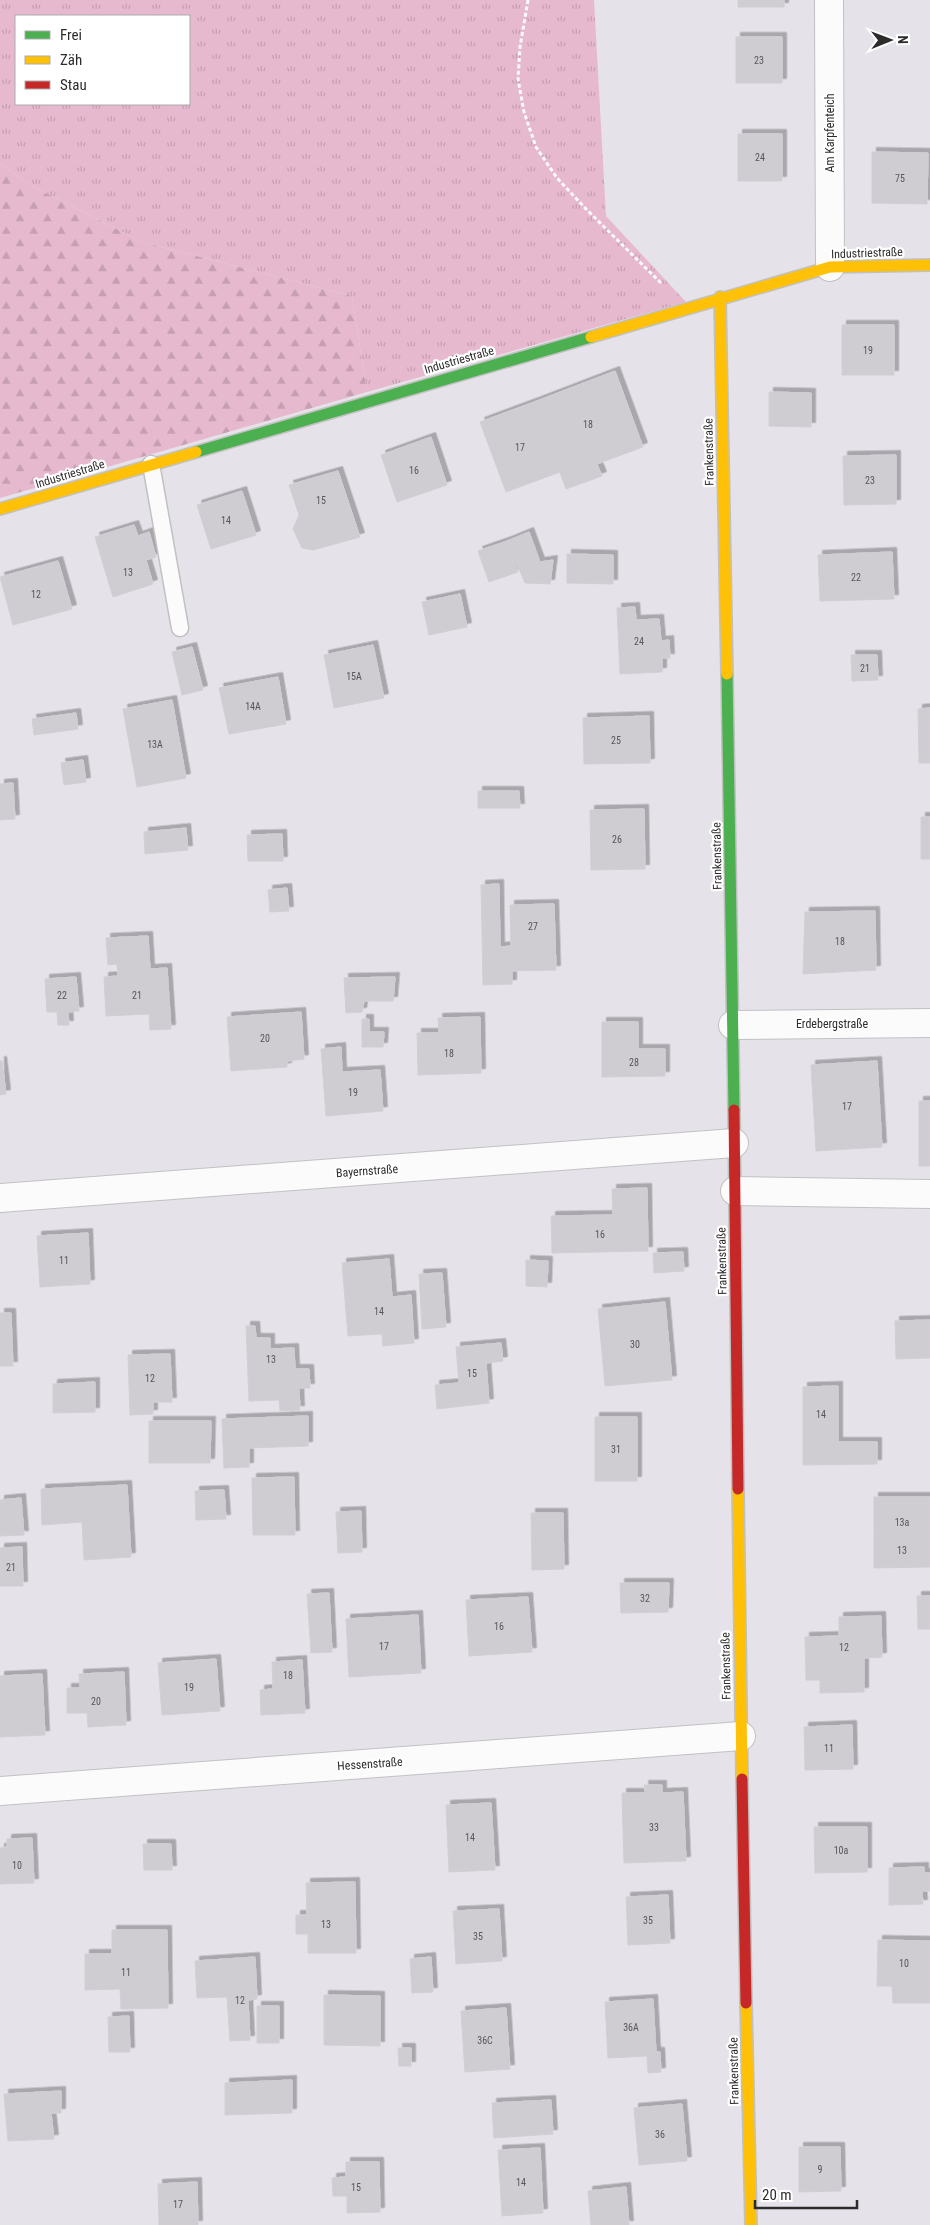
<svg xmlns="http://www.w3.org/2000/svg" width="930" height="2225" font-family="'Roboto Condensed',sans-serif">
	<defs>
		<pattern id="grass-tufts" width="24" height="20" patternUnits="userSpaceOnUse" patternTransform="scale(1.25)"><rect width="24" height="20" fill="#e7b9cf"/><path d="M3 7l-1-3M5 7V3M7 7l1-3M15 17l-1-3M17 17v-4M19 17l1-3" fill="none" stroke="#c69fb2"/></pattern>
		<pattern id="forest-firs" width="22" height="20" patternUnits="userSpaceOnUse" patternTransform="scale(1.25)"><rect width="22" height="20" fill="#e7b9cf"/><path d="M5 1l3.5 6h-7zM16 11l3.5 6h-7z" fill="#c69fb2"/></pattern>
		<filter id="shadow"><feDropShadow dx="4.5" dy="-4.5" stdDeviation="0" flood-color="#0004"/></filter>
	</defs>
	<rect width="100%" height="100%" fill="#e6e2ea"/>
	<path fill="url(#grass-tufts)" fill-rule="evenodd" d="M0,0H594L606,216L686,302L367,392L352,296L142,242L36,188L0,164ZM16,16H189V104H16Z"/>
	<path fill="url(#forest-firs)" d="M0,164L36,188L142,242L352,296L367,392L0,498Z"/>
	<path fill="#cfccd2" stroke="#d2ced5" filter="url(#shadow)" d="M738,0H784V7H738Z
		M736,37H782V83H736Z
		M738,134H782V181H738Z
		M872,152L928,153L927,204L872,203Z
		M842,325H894V375H842Z
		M615,371L643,447L597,464L602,476L566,489L534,402Z
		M769,392L811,393V427L769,426Z
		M534,402L560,472L506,492L480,422Z
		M431,437L447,485L397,502L381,455Z
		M896,455V504L844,505L843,456Z
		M338,471L360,537L313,550L302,548L293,529L299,515L289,485Z
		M242,491L256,535L211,549L197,505Z
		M134,525L138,536L149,532L156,557L146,560L153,584L113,597L95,537Z
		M529,532L540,562L553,560L550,584L525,583L507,541Z
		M507,541L518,572L489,582L478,551Z
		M892,552L894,599L820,601L818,555Z
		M567,554L613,555V584L567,583Z
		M58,561L72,609L13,625L0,577Z
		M460,594L467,627L429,635L422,602Z
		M635,607L636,620L659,619L661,641L669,640L670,658H662V672L620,674L617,608Z
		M373,645L384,698L334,708L324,655Z
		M192,647L203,690L182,695L172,652Z
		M851,655H877L878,680L852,681Z
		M278,677L286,724L229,734L219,688Z
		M172,700L186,778L137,787L123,709Z
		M930,708V763H919L918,709Z
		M76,713L78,729L34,735L32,719Z
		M649,716L650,763L584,764L583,718Z
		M83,760L86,782L64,785L61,763Z
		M13,783L15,819L0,820V784Z
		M478,791H519L520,808H478Z
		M644,809L645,869L591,870L590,810Z
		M921,817H930V859H921Z
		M186,828L188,850L145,854L144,832Z
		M282,834L283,861H248L247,835Z
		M499,884L500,947L511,946L510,905L554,904L556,970L512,971V984L483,985L481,885Z
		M287,888L289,911L270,912L268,890Z
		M875,911L876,970L803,974L805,912Z
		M148,936L150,969L167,968L171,1029L150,1030L149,1014L106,1016L104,977L118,976L117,964L108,965L106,938Z
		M76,977L79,1011L68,1012L69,1025H58L57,1012H47L45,979Z
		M395,977L393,1001H364L362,1012L346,1013L344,978Z
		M301,1012L304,1059L287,1061V1067L231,1071L227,1017Z
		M480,1017L481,1073L418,1075L417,1033H439L438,1018Z
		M362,1019H369V1032H384L383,1047H362Z
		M602,1022H638V1049H665V1076L602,1077Z
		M341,1047L342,1072L380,1070L383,1111L326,1116L321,1049Z
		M0,1061H2L6,1094L0,1095Z
		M877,1061L882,1147L816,1151L811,1065Z
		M919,1101H930V1166H919Z
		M647,1188L648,1251L552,1253L551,1216L613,1215L612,1189Z
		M88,1233L90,1284L40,1287L37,1236Z
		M683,1252L684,1271L654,1273L653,1253Z
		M389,1259L392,1297L411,1295L414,1343L383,1346L382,1334L348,1336L342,1263Z
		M526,1260L548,1261L547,1287L526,1286Z
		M442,1273L446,1327L422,1329L419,1274Z
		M665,1302L672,1380L605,1386L598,1309Z
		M0,1313H11L13,1366H0Z
		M930,1320V1358L896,1359L895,1321Z
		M246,1326H255L256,1338H270V1349L294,1348L295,1369H309L310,1388H299L300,1410L280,1411L279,1400L249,1401Z
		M501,1343L503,1361L486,1363L489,1403L437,1409L435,1385L459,1383L456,1347Z
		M170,1354L172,1402H153V1414L130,1415L128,1355Z
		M95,1382V1412L53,1413V1384Z
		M838,1386V1442H877V1464L803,1465V1387Z
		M308,1416V1446L249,1448V1467L224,1468L222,1419Z
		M595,1417H637V1481H595Z
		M149,1421H211L210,1463H149Z
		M294,1477L295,1535H253L252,1478Z
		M127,1485L131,1557L84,1560L82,1522L42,1525L41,1489Z
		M224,1490L226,1519L196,1520L195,1491Z
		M874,1497H930V1532L874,1533Z
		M21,1498L24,1535L0,1536V1500Z
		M361,1511L362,1552L338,1553L336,1512Z
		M531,1513H563L564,1569L532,1570Z
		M930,1532V1567L874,1568V1533Z
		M22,1547L23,1586H0V1548Z
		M620,1583H669L668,1612L621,1613Z
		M329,1593L332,1652L311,1653L307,1594Z
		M917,1596H930V1629H918Z
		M528,1597L532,1652L469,1656L466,1600Z
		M418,1615L421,1673L349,1677L346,1619Z
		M881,1616L882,1657L864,1658V1692L820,1693V1680H806L805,1637L839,1636V1617Z
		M216,1659L220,1711L162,1715L158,1663Z
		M302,1660L305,1713L261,1715L260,1690L273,1689L272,1662Z
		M124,1672L126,1725L88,1727L87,1713H67V1688H80L79,1674Z
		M42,1674L45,1735L0,1737V1676Z
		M852,1725L853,1769L805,1770L804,1727Z
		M644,1785H662V1793L683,1792L686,1861L624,1863L622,1793H645Z
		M491,1803L495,1870L449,1872L446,1805Z
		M814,1827H867V1872L815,1873Z
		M32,1838L34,1883L0,1884V1848L7,1847V1839Z
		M143,1844H171L172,1870H144Z
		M924,1867V1873H930V1891H922L923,1904L889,1905V1868Z
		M355,1882L356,1953H308V1934H296V1915H307L306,1883Z
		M668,1895L670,1943L628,1945L626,1897Z
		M499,1909L502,1961L456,1964L453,1911Z
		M112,1930H167L168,2008L121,2009L120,1989L85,1990V1954H112Z
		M878,1940L930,1941V2003H893L892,1986H877Z
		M255,1957L257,1999L248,2000L250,2040L230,2041L227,1997L197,1998L195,1961Z
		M431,1957L433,1992L412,1993L410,1959Z
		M324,1995L380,1996V2046L324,2045Z
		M653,1999L656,2052H660L661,2072L648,2073L647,2056L608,2058L605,2002Z
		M257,2006H279V2043H257Z
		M506,2008L510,2069L465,2072L461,2011Z
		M129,2016L130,2052H109L108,2017Z
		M398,2048H411V2066H399Z
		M292,2080V2113L225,2115V2083Z
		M61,2091V2113H51L54,2139L8,2141L4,2094Z
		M551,2100L553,2134L494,2138L492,2103Z
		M682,2104L687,2161L639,2165L634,2108Z
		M799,2147H840L841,2191L799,2192Z
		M540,2148L543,2213L502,2216L498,2150Z
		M346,2162H379L380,2212L347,2213V2196H333L332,2178L346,2177Z
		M197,2182L198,2225H159L158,2184Z
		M626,2187L629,2225H591L588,2191Z"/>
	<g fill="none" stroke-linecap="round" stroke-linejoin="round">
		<g stroke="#c1c1c2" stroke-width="19">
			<path id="lane" d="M151,464L180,628"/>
		</g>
		<g stroke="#c1c1c2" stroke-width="30">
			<path id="street" d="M829,0L830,267
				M733,1025L930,1023
				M735,1191L930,1194
				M0,1198L734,1143
				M0,1791L741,1736"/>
		</g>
		<g stroke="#c1c1c2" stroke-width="14">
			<path id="fast" d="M196,452L591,337
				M727,674L734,1110"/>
		</g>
		<g stroke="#c1c1c2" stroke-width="14">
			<path id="slow" d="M720,297L727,674
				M591,337L830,267L930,265
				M0,509L196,452
				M738,1489L742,1779
				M746,2003L751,2225"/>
		</g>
		<g stroke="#c1c1c2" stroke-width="14">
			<path id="jam" d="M734,1110L738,1489
				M742,1779L746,2003"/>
		</g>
		<path stroke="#fbfbfc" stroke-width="3" stroke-dasharray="4 2.5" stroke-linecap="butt" d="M528,0L520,47L518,79L524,112L536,147L557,178L586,209L662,284"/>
		<use href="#lane" stroke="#fbfbfc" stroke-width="16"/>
		<use href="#street" stroke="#fbfbfc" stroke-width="28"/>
		<use href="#fast" stroke="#4caf50" stroke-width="11"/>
		<use href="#slow" stroke="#ffc107" stroke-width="11"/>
		<use href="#jam" stroke="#c62828" stroke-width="11"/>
	</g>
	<g text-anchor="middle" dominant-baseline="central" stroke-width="4.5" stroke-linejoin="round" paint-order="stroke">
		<g font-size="10" fill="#565657">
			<text x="759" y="60">23</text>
			<text x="760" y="157">24</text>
			<text x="900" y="178">75</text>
			<text x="868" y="350">19</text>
			<text x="588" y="424">18</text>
			<text x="520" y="447">17</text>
			<text x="414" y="470">16</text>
			<text x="870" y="480">23</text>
			<text x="321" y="500">15</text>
			<text x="226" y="520">14</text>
			<text x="128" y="572">13</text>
			<text x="856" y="577">22</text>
			<text x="36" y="594">12</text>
			<text x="639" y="641">24</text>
			<text x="865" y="668">21</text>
			<text x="354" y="676">15A</text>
			<text x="253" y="706">14A</text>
			<text x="616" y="740">25</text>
			<text x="155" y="744">13A</text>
			<text x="617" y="839">26</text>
			<text x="533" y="926">27</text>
			<text x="840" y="941">18</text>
			<text x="62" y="995">22</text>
			<text x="137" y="995">21</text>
			<text x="265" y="1038">20</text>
			<text x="449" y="1053">18</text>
			<text x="634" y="1062">28</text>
			<text x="353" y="1092">19</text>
			<text x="847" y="1106">17</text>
			<text x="600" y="1234">16</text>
			<text x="64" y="1260">11</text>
			<text x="379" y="1311">14</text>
			<text x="635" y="1344">30</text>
			<text x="271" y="1359">13</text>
			<text x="472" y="1373">15</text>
			<text x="150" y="1378">12</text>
			<text x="821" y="1414">14</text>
			<text x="616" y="1449">31</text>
			<text x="902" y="1522">13a</text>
			<text x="902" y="1550">13</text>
			<text x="11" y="1567">21</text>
			<text x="645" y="1598">32</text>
			<text x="499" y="1626">16</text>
			<text x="384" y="1646">17</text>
			<text x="844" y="1647">12</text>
			<text x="288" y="1675">18</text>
			<text x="189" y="1687">19</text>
			<text x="96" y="1701">20</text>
			<text x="829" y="1748">11</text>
			<text x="654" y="1827">33</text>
			<text x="470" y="1837">14</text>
			<text x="841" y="1850">10a</text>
			<text x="17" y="1865">10</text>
			<text x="648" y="1920">35</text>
			<text x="326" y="1924">13</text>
			<text x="478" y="1936">35</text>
			<text x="904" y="1963">10</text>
			<text x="126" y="1972">11</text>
			<text x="240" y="2000">12</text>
			<text x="631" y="2027">36A</text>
			<text x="485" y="2040">36C</text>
			<text x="660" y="2134">36</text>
			<text x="820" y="2169">9</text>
			<text x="521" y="2182">14</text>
			<text x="356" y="2187">15</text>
			<text x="178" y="2204">17</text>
		</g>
		<g font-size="12" fill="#2c2c2c" stroke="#fff">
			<text transform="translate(830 133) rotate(-90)">Am Karpfenteich</text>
			<text transform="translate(867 253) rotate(-2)">Industriestraße</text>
			<text transform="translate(459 360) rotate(-16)">Industriestraße</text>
			<text transform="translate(709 452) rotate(-91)">Frankenstraße</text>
			<text transform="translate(70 474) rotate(-17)">Industriestraße</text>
			<text transform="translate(717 856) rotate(-91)">Frankenstraße</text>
			<text x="832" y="1024">Erdebergstraße</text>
			<text transform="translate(367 1171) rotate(-4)">Bayernstraße</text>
			<text transform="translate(722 1261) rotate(-91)">Frankenstraße</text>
			<text transform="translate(726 1666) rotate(-91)">Frankenstraße</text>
			<text transform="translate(370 1764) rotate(-4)">Hessenstraße</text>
			<text transform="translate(734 2071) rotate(-91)">Frankenstraße</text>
		</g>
	</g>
	<rect x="15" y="15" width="175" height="90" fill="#ffffff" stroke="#ababab"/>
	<rect x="25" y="31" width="25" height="8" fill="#4caf50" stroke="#ababab"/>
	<text x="60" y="40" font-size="15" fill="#2c2c2c">Frei</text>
	<rect x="25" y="56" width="25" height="8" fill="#ffc107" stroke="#ababab"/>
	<text x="60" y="65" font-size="15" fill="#2c2c2c">Zäh</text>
	<rect x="25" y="81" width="25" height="8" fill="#c62828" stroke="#ababab"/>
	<text x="60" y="90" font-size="15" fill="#2c2c2c">Stau</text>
	<g transform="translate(890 40) rotate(89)" stroke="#ffffff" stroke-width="4" paint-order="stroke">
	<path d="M0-4L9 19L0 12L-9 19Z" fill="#2c2c2c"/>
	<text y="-8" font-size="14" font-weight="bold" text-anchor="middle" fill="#2c2c2c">N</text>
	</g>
	<path d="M755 2200v8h102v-8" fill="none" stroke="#2c2c2c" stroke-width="2.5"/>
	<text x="762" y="2200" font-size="15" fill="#2c2c2c" stroke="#ffffff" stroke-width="4" paint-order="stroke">20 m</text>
</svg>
